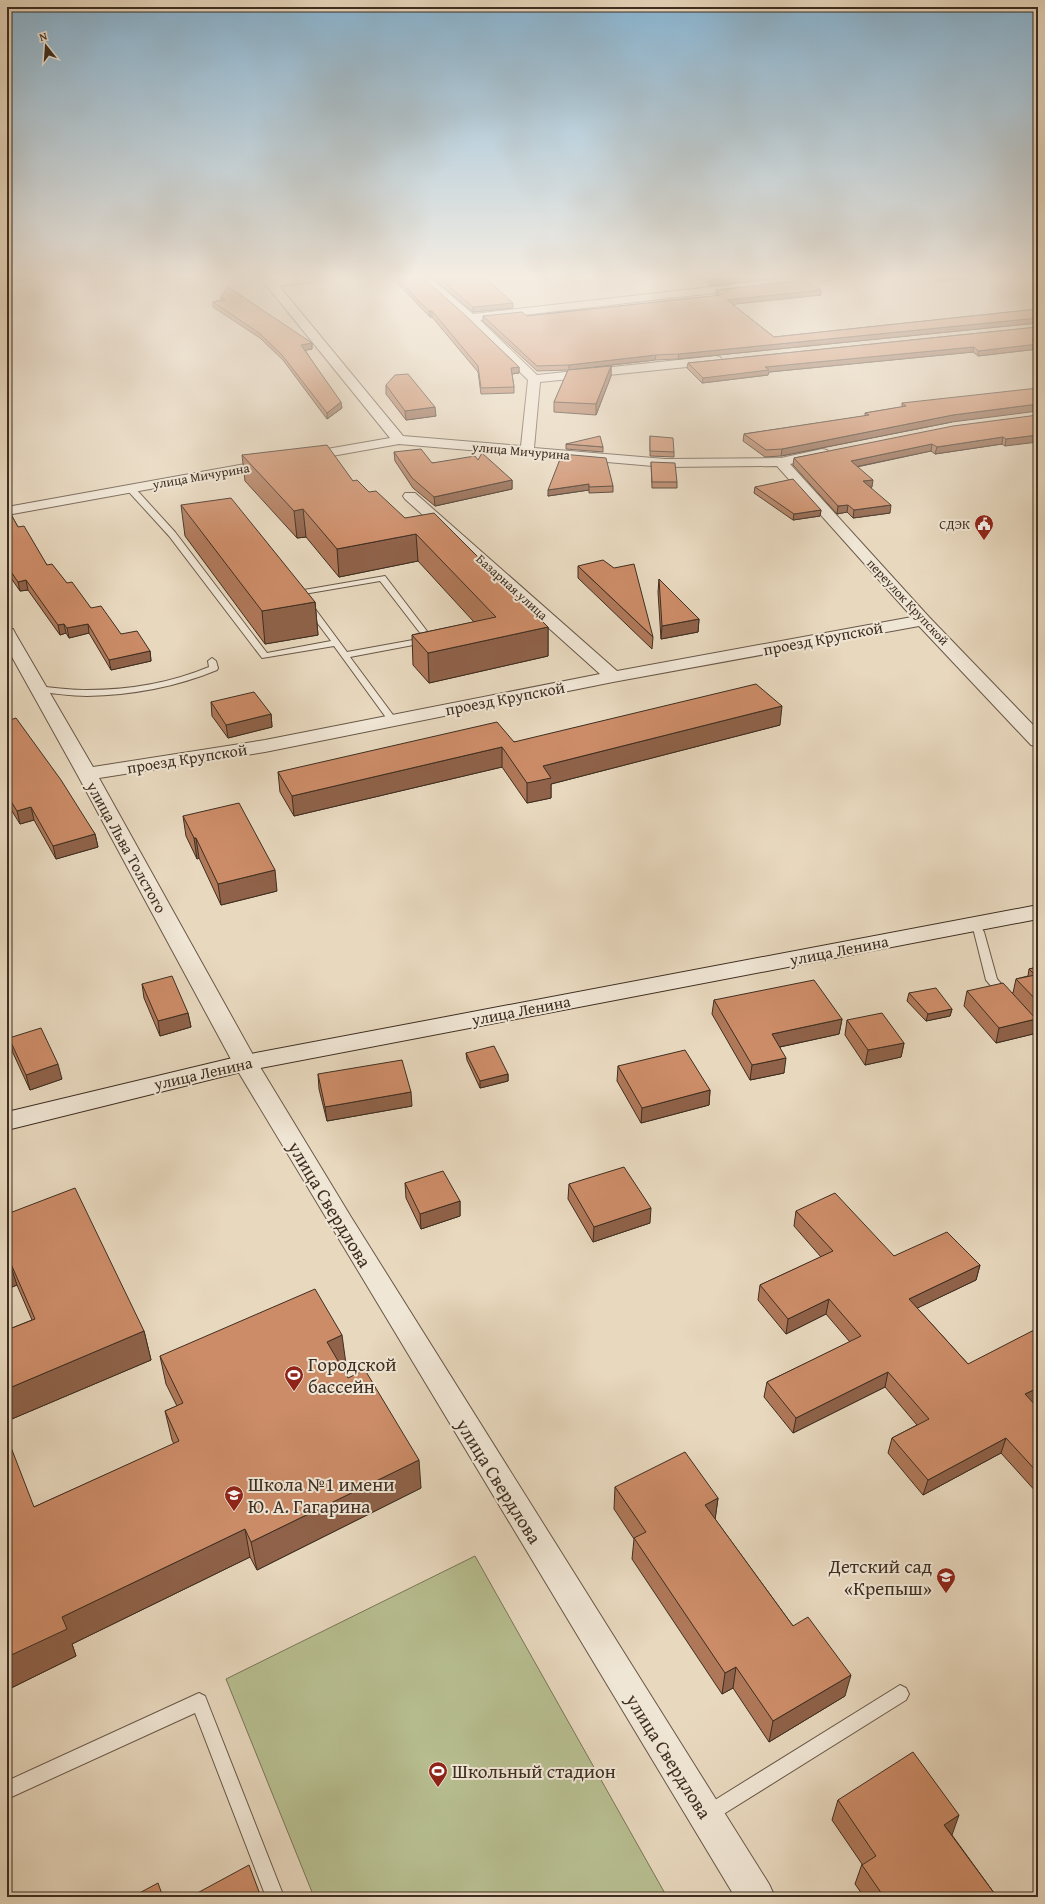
<svg xmlns="http://www.w3.org/2000/svg" width="1045" height="1904" font-family="'Gentium Book Plus',serif">
	<rect width="100%" height="100%" fill="#e8d8be"/>
	<filter id="stains"><feTurbulence type="fractalNoise" baseFrequency=".005" numOctaves="4"/><feColorMatrix values="0 0 0 0 .2 0 0 0 0 .09 0 0 0 0 .02 0 0 0 .5 -.17"/></filter>
	<radialGradient id="worn" r=".72"><stop offset=".6" stop-color="#630" stop-opacity="0"/><stop offset="1" stop-color="#630" stop-opacity=".3"/></radialGradient>
	<path fill="#b7be90" stroke="#7a7658" d="M475,1556L667,1897H314L226,1679Z"/>
	<g fill="none" stroke-linecap="round" stroke-linejoin="round">
		<g stroke="#685848" stroke-width="2">
			<path id="lane" d="M128,487H134L175,532L267,653L331,641L303,604L307,602H310L347,652L424,638L380,581L298,595L294,593L298,591L385,576L433,639L429,642L350,657L396,719V723H390L334,646L262,658L169,536L128,491Z
				M212,658L216,661L218,668L217,670C176,687 132,695 87,696C71,696 54,693 38,692L34,689L38,686C54,688 71,690 87,690C129,690 171,683 209,667L208,661Z
				M974,921L978,922L984,932L997,979L1011,995L1009,998H1001L986,980L974,932L969,924Z
				M1024,1013L1028,1014L1038,1023V1034L1034,1033L1020,1020L1018,1017L1020,1014Z
				M900,1685L906,1688L909,1694L906,1700L714,1820L708,1823L702,1820L699,1814L702,1808Z
				M199,1693L205,1696L284,1897H266L195,1713L7,1799V1781Z"/>
		</g>
		<g stroke="#685848" stroke-width="2">
			<path id="street" d="M255,276H267L273,281L308,276H338L333,279L279,286L403,436L521,446L528,380L467,320L417,276H428L473,314L807,276H841L836,279L480,320L537,375L716,356L720,357L722,360L720,363L716,364L540,382L534,448L665,459L781,458L822,449L827,450L829,453L827,456L790,464L929,617L1038,730V747L1031,745L919,626L613,682L265,752L99,778L257,1062L351,1217L769,1884L775,1897H735L233,1063L77,774L7,648V628L13,629L15,633L93,767L265,740L600,674L405,499L403,496L405,493H415L617,671L912,617L777,466L665,467L399,444L304,461L299,460L297,457L299,454L304,453L390,438L267,286Z
				M272,459L277,460L279,463L277,466L7,515V507Z"/>
		</g>
		<g stroke="#3e2e21" stroke-width="2">
			<path id="secondary" d="M1038,905V919L245,1071L7,1130V1112L245,1055Z"/>
		</g>
		<use href="#lane" fill="#f0e6d5" fill-rule="evenodd"/>
		<use href="#street" fill="#f0e6d5" fill-rule="evenodd"/>
		<use href="#secondary" fill="#f0e6d5" fill-rule="evenodd"/>
	</g>
	<path fill="#af7859" stroke="#3e2e21" d="M404,276H421L519,367V373L512,374L514,387V393L481,394L478,372L432,317H430L398,284L397,279L407,278Z
		M430,276H483L513,308L473,312Z
		M703,276H790L710,286Z
		M927,276H987L938,282Z
		M716,290L821,295L732,304L774,337L1038,309V323L678,359L655,360L576,369L611,366V376L596,415L554,412V402L568,370L537,371L483,321V316H527L717,296L716,294Z
		M221,296L312,343V349L305,350L342,408L327,419L283,360L260,338L213,307V302L221,300Z
		M1038,327V349L978,356L973,352L769,372L768,375L702,383L687,368L688,363Z
		M386,385L436,416L406,420L386,394Z
		M902,403L952,422L781,456L765,457L743,441L744,434L865,416V413L902,407Z
		M1038,415L1005,446L1002,444L935,454L931,451L857,467L872,487H870L890,513L853,518L847,512L837,514L793,465L794,458Z
		M650,436L674,452V457L650,456Z
		M566,444L603,447V452L566,449Z
		M394,452L432,463L478,460L512,480V489L435,506L413,488L395,461Z
		M562,454L613,486V492L589,493V490L548,496Z
		M242,455L353,481L405,518L548,627V656L429,683L413,665L412,635L474,622L418,561L339,577L306,537L297,538L245,481Z
		M651,462L677,482V488H652Z
		M755,487L821,510L820,516L793,520L754,493Z
		M181,505L315,602L318,635L265,644L185,536Z
		M7,507L18,527L47,565L67,583L91,608L121,634L150,651L151,661L111,670L89,633L69,638L66,633L60,635L28,590L20,591L11,578L7,571Z
		M578,566L653,637L652,649L578,578Z
		M659,579L699,619L698,632L661,639L658,592Z
		M211,702L271,714L272,727L228,738L212,716Z
		M7,721L95,834L98,847L56,859L34,820L20,824L7,803Z
		M780,725L551,784V798L527,803L502,767L294,816L280,792L278,772L514,742Z
		M183,816L277,891L221,905L199,858L197,859L186,836Z
		M1038,967V1021L1036,1019L1033,1034L996,1043L964,1006L967,991L1013,993L1016,979L1028,976L1029,969Z
		M142,984L188,1013L191,1027L160,1036L144,998Z
		M909,993L952,1009L950,1016L926,1021L907,1001Z
		M714,1000L842,1019L839,1034L780,1047L784,1073L750,1080L712,1014Z
		M847,1020L904,1043L901,1057L865,1065L845,1035Z
		M9,1038L62,1079L30,1090L13,1053Z
		M466,1053L508,1074V1081L480,1088L467,1060Z
		M618,1066L710,1090L709,1105L641,1123L617,1081Z
		M318,1074L412,1106L327,1121L319,1089Z
		M405,1183L460,1201V1216L421,1229L406,1198Z
		M569,1184L650,1223L593,1242L568,1199Z
		M796,1211L894,1256L980,1265L976,1280L917,1308L968,1364L1033,1403L1038,1408V1494L1001,1453L923,1495L888,1453L892,1438L917,1425L885,1387L793,1433L764,1397L767,1382L850,1342L826,1314L786,1334L758,1300L760,1285L821,1257L794,1226Z
		M7,1214L144,1331L151,1360L7,1421V1330L32,1320L17,1285L7,1289Z
		M160,1356L346,1364L341,1366L348,1378L421,1488L257,1570L250,1557L72,1644L76,1656L7,1690L34,1507L174,1444L172,1440L165,1411L177,1406L166,1384Z
		M615,1487L718,1498L715,1519L793,1626L845,1696L769,1742L733,1688L722,1694L632,1559L634,1539L614,1509Z
		M838,1800L952,1835L997,1897H864L855,1884L862,1864L832,1820Z"/>
	<path fill="#8f6249" stroke="#3e2e21" d="M7,276H48V277L7,283Z
		M735,276H790L710,286V279Z
		M952,276H987L938,282L939,278Z
		M821,290V295L727,305V300Z
		M513,303V308L473,312V307Z
		M429,311H432V317H430Z
		M1038,318V323L678,359L679,354Z
		M1038,339V344L1032,340Z
		M312,343V349L302,351L301,345Z
		M1038,344V349L978,356V351Z
		M974,347L973,352L769,372L768,375L702,383L703,378L765,367Z
		M656,355L655,360L569,370V365Z
		M611,366V376L596,415V404Z
		M519,367V373L511,374V368Z
		M341,402L342,408L327,419V413Z
		M1038,404V411L952,422L781,456L782,449L953,415Z
		M435,407L436,416L406,420L405,411Z
		M1038,435V442L1005,446L1006,439Z
		M1003,437L1002,444L935,454L937,447Z
		M932,444L931,451L850,468L851,461Z
		M512,480V489L435,506L434,497Z
		M873,480L872,487L862,489L863,481Z
		M589,484V490L548,496V490Z
		M848,505L847,512L837,514L838,506Z
		M891,505L890,513L853,518L854,510Z
		M303,509L306,537L297,538L294,511Z
		M821,510L820,516L793,520L794,514Z
		M416,534L418,561L339,577L337,549Z
		M26,580L28,590L20,591L18,582Z
		M315,602L318,635L265,644L262,611Z
		M699,619L698,632L661,639L662,626Z
		M64,624L66,633L60,635L58,625Z
		M88,624L89,633L69,638L67,628Z
		M548,627V656L429,683L428,653Z
		M150,651L151,661L111,670L109,660Z
		M782,706L780,725L551,784V798L527,803V783L543,766Z
		M271,714L272,727L228,738L226,725Z
		M502,747V767L294,816L292,796Z
		M31,807L34,820L20,824L17,811Z
		M95,834L98,847L56,859L53,846Z
		M194,838H196L199,858L197,859Z
		M275,870L277,891L221,905L218,884Z
		M952,1009L950,1016L926,1021L928,1014Z
		M188,1013L191,1027L160,1036L158,1021Z
		M842,1019L839,1034L770,1049L772,1034Z
		M1036,1019L1033,1034L996,1043L999,1028Z
		M904,1043L901,1057L865,1065L868,1050Z
		M786,1058L784,1073L750,1080L752,1065Z
		M58,1064L62,1079L30,1090L26,1075Z
		M508,1074V1081L480,1088V1081Z
		M710,1090L709,1105L641,1123L642,1108Z
		M411,1092L412,1106L327,1121L325,1107Z
		M460,1201V1216L421,1229L420,1214Z
		M651,1208L650,1223L593,1242L594,1227Z
		M7,1257H8L17,1285L7,1289Z
		M980,1265L976,1280L905,1314L909,1299Z
		M829,1299L826,1314L786,1334L788,1319Z
		M144,1331L151,1360L7,1421V1389Z
		M342,1335L346,1364L330,1371L327,1342Z
		M888,1372L885,1387L793,1433L796,1418Z
		M1038,1388V1400L1020,1409L1025,1394Z
		M1006,1438L1001,1453L923,1495L928,1480Z
		M419,1460L421,1488L257,1570L251,1542Z
		M718,1498L715,1520L705,1505Z
		M245,1529L250,1557L72,1644L76,1656L7,1690V1657L62,1617Z
		M736,1667L733,1688L722,1694L725,1673Z
		M851,1675L845,1696L769,1742L773,1721Z
		M959,1815L952,1835L944,1825Z"/>
	<path fill="#cc8c68" stroke="#3e2e21" d="M412,276H421L466,316L519,367L511,368L514,387L481,388L478,366L432,311H429L397,279L414,277Z
		M437,276H483L513,303L473,307Z
		M708,276H735L710,279Z
		M936,276H952L939,278Z
		M804,280L821,290L727,300L774,337L1038,309V318L679,354L656,355L569,365L537,366L483,316L522,312L527,316L721,295L716,290Z
		M228,287L312,343L301,345L341,402L327,413L282,355L259,333L213,302L225,300L221,296Z
		M1038,327V339L1032,340L1038,344L978,351L974,347L765,367L769,370L703,378L688,363Z
		M611,366L596,404L554,402L568,370Z
		M408,374L435,407L405,411L386,385L395,375Z
		M1038,388V404L953,415L782,449L766,450L744,434L869,415L865,413L906,406L902,403Z
		M1038,415V435L1006,439L1003,437L937,447L932,444L851,461L873,480L863,481L891,505L854,510L848,505L838,506L794,458L953,426Z
		M600,436L603,447L566,444Z
		M650,436L673,438L674,452L650,451Z
		M327,445L353,481L357,480L369,492L376,491L405,518L434,513L548,627L428,653L412,635L496,617L416,534L337,549L303,509L294,511L242,455Z
		M421,449L432,463L475,456L478,460L482,453L512,480L434,497L412,478L394,452Z
		M562,454L606,458L613,486L589,487V484L548,490Z
		M651,462L675,463L677,482H652Z
		M793,479L821,510L794,514L755,487Z
		M231,498L315,602L262,611L181,505Z
		M7,507L18,527L24,526L47,565L52,564L67,583L72,582L91,608L101,606L121,634L137,631L150,651L109,660L88,624L67,628L64,624L58,625L26,580L18,582L7,566Z
		M603,560L614,568L634,564L653,637L578,566Z
		M659,579L699,619L662,626Z
		M756,684L782,706L543,766L551,778L527,783L502,747L292,796L278,772L497,722L514,742Z
		M254,692L271,714L226,725L211,702Z
		M16,718L61,780L95,834L53,846L31,807L17,811L7,795V721Z
		M239,803L275,870L218,884L196,838H194L183,816Z
		M1038,967V1002L1016,979L1035,975L1029,969Z
		M172,976L188,1013L158,1021L142,984Z
		M814,980L842,1019L772,1034L786,1058L752,1065L714,1000Z
		M1003,983L1036,1019L999,1028L967,991Z
		M936,988L952,1009L928,1014L909,993Z
		M882,1013L904,1043L868,1050L847,1020Z
		M41,1028L58,1064L26,1075L9,1038Z
		M494,1046L508,1074L480,1081L466,1053Z
		M685,1050L710,1090L642,1108L618,1066Z
		M402,1060L411,1092L325,1107L318,1074Z
		M624,1167L651,1208L594,1227L569,1184Z
		M443,1171L460,1201L420,1214L405,1183Z
		M75,1188L144,1331L7,1389V1330L35,1319L8,1257H7V1214Z
		M835,1193L894,1256L947,1232L980,1265L909,1299L968,1364L1038,1328V1388L1025,1394L1038,1408V1473L1006,1438L928,1480L892,1438L929,1419L888,1372L796,1418L767,1382L861,1336L829,1299L788,1319L760,1285L833,1251L796,1211Z
		M315,1289L342,1335L327,1342L348,1378L365,1370L419,1460L251,1542L245,1529L62,1617L67,1629L7,1657V1437L34,1507L179,1441L165,1411L183,1403L160,1356Z
		M685,1452L718,1498L705,1505L793,1626L808,1617L851,1675L773,1721L736,1667L725,1673L634,1538L646,1532L615,1487Z
		M913,1752L959,1815L944,1825L997,1897H884L862,1865L876,1856L838,1800Z
		M249,1865L261,1897H190Z
		M158,1883L163,1897H132Z"/>
	<linearGradient id="sky" x2="0" y2="1"><stop stop-color="#88b6d5"/><stop offset="0.51" stop-color="#f5ede2"/><stop offset="1" stop-color="#f5ede2" stop-opacity="0"/></linearGradient>
	<rect width="1045" height="543" fill="url(#sky)"/>
	<defs>
		<g id="civic-pin" transform="scale(1)"><path d="M0 17L-7.5 6A9.5 9.5 0 1 1 7.5 6Z" fill="#8f2418" stroke="#f0e6d5"/><path d="M-.6-6.5H3V-4.5H.6V-3L4-1V1h2V6H-6V1h2V-1L-.6-3ZM-1.2 2.5V6h2.4V2.5Z" fill="#fff"/></g>
		<g id="stadium-pin" transform="scale(1)"><path d="M0 17L-7.5 6A9.5 9.5 0 1 1 7.5 6Z" fill="#8f2418" stroke="#f0e6d5"/><path d="M0-5a6.5 5 0 1 0 0 10a6.5 5 0 1 0 0-10ZM-3.5-1.8h7v3.6h-7Z" fill="#fff"/></g>
		<g id="school-pin" transform="scale(1)"><path d="M0 17L-7.5 6A9.5 9.5 0 1 1 7.5 6Z" fill="#8f2418" stroke="#f0e6d5"/><path d="M0-5L7-2L0 1L-7-2ZM-4 1L0 2.5L4 1V4Q0 6-4 4Z" fill="#fff"/></g>
	</defs>
	<g fill-rule="evenodd">
		<use href="#civic-pin" x="984" y="524"/>
		<use href="#stadium-pin" x="294" y="1375"/>
		<use href="#school-pin" x="234" y="1495"/>
		<use href="#school-pin" x="946" y="1577"/>
		<use href="#stadium-pin" x="438" y="1771"/>
	</g>
	<g text-anchor="middle" dominant-baseline="central" stroke-width="4" stroke-linejoin="round" paint-order="stroke">
		<g font-size="13" fill="#3e2e21" stroke="#f0e6d5">
			<text transform="translate(521 451) rotate(5)">улица Мичурина</text>
			<text transform="translate(201 476) rotate(-10)">улица Мичурина</text>
			<text transform="translate(512 587) rotate(42)">Базарная улица</text>
			<text transform="translate(908 602) rotate(47)">переулок Крупской</text>
		</g>
		<g font-size="13" fill="#3e2e21" stroke="#f0e6d5" text-anchor="end">
			<text x="970" y="524">СДЭК</text>
		</g>
		<g font-size="16" fill="#3e2e21" stroke="#f0e6d5">
			<text transform="translate(823 638) rotate(-11)">проезд Крупской</text>
			<text transform="translate(505 698) rotate(-11)">проезд Крупской</text>
			<text transform="translate(187 758) rotate(-9)">проезд Крупской</text>
			<text transform="translate(127 847) rotate(61)">улица Льва Толстого</text>
			<text transform="translate(839 950) rotate(-11)">улица Ленина</text>
			<text transform="translate(521 1010) rotate(-11)">улица Ленина</text>
			<text transform="translate(203 1073) rotate(-13)">улица Ленина</text>
		</g>
		<g font-size="19" fill="#3e2e21" stroke="#f0e6d5">
			<text transform="translate(330 1204) rotate(59)">улица Свердлова</text>
			<text transform="translate(499 1481) rotate(58)">улица Свердлова</text>
			<text transform="translate(669 1756) rotate(58)">улица Свердлова</text>
		</g>
		<g font-size="19" fill="#3e2e21" stroke="#f0e6d5" text-anchor="start">
			<text x="308" y="1364">Городской<tspan x="308" dy="22">бассейн</tspan></text>
			<text x="248" y="1484">Школа №1 имени<tspan x="248" dy="22">Ю. А. Гагарина</tspan></text>
			<text x="932" y="1566" text-anchor="end">Детский сад<tspan x="932" dy="22">«Крепыш»</tspan></text>
			<text x="452" y="1771">Школьный стадион</text>
		</g>
	</g>
	<rect width="1045" height="1904" fill="none" stroke="#e8d8be" stroke-width="24"/>
	<rect x="8" y="8" width="1029" height="1888" fill="none" stroke="#3e2e21" stroke-width="2"/>
	<rect x="12" y="12" width="1021" height="1880" fill="none" stroke="#3e2e21"/>
	<g transform="translate(46 46) rotate(343)" stroke="#f0e6d5" stroke-width="3" paint-order="stroke">
	<path d="M0-3L7 15L0 10L-7 15Z" fill="#3e2e21"/>
	<text y="-6" font-size="11" font-weight="bold" text-anchor="middle" fill="#3e2e21">N</text>
	</g>
	<rect width="100%" height="100%" filter="url(#stains)"/>
	<rect width="100%" height="100%" fill="url(#worn)"/>
</svg>
